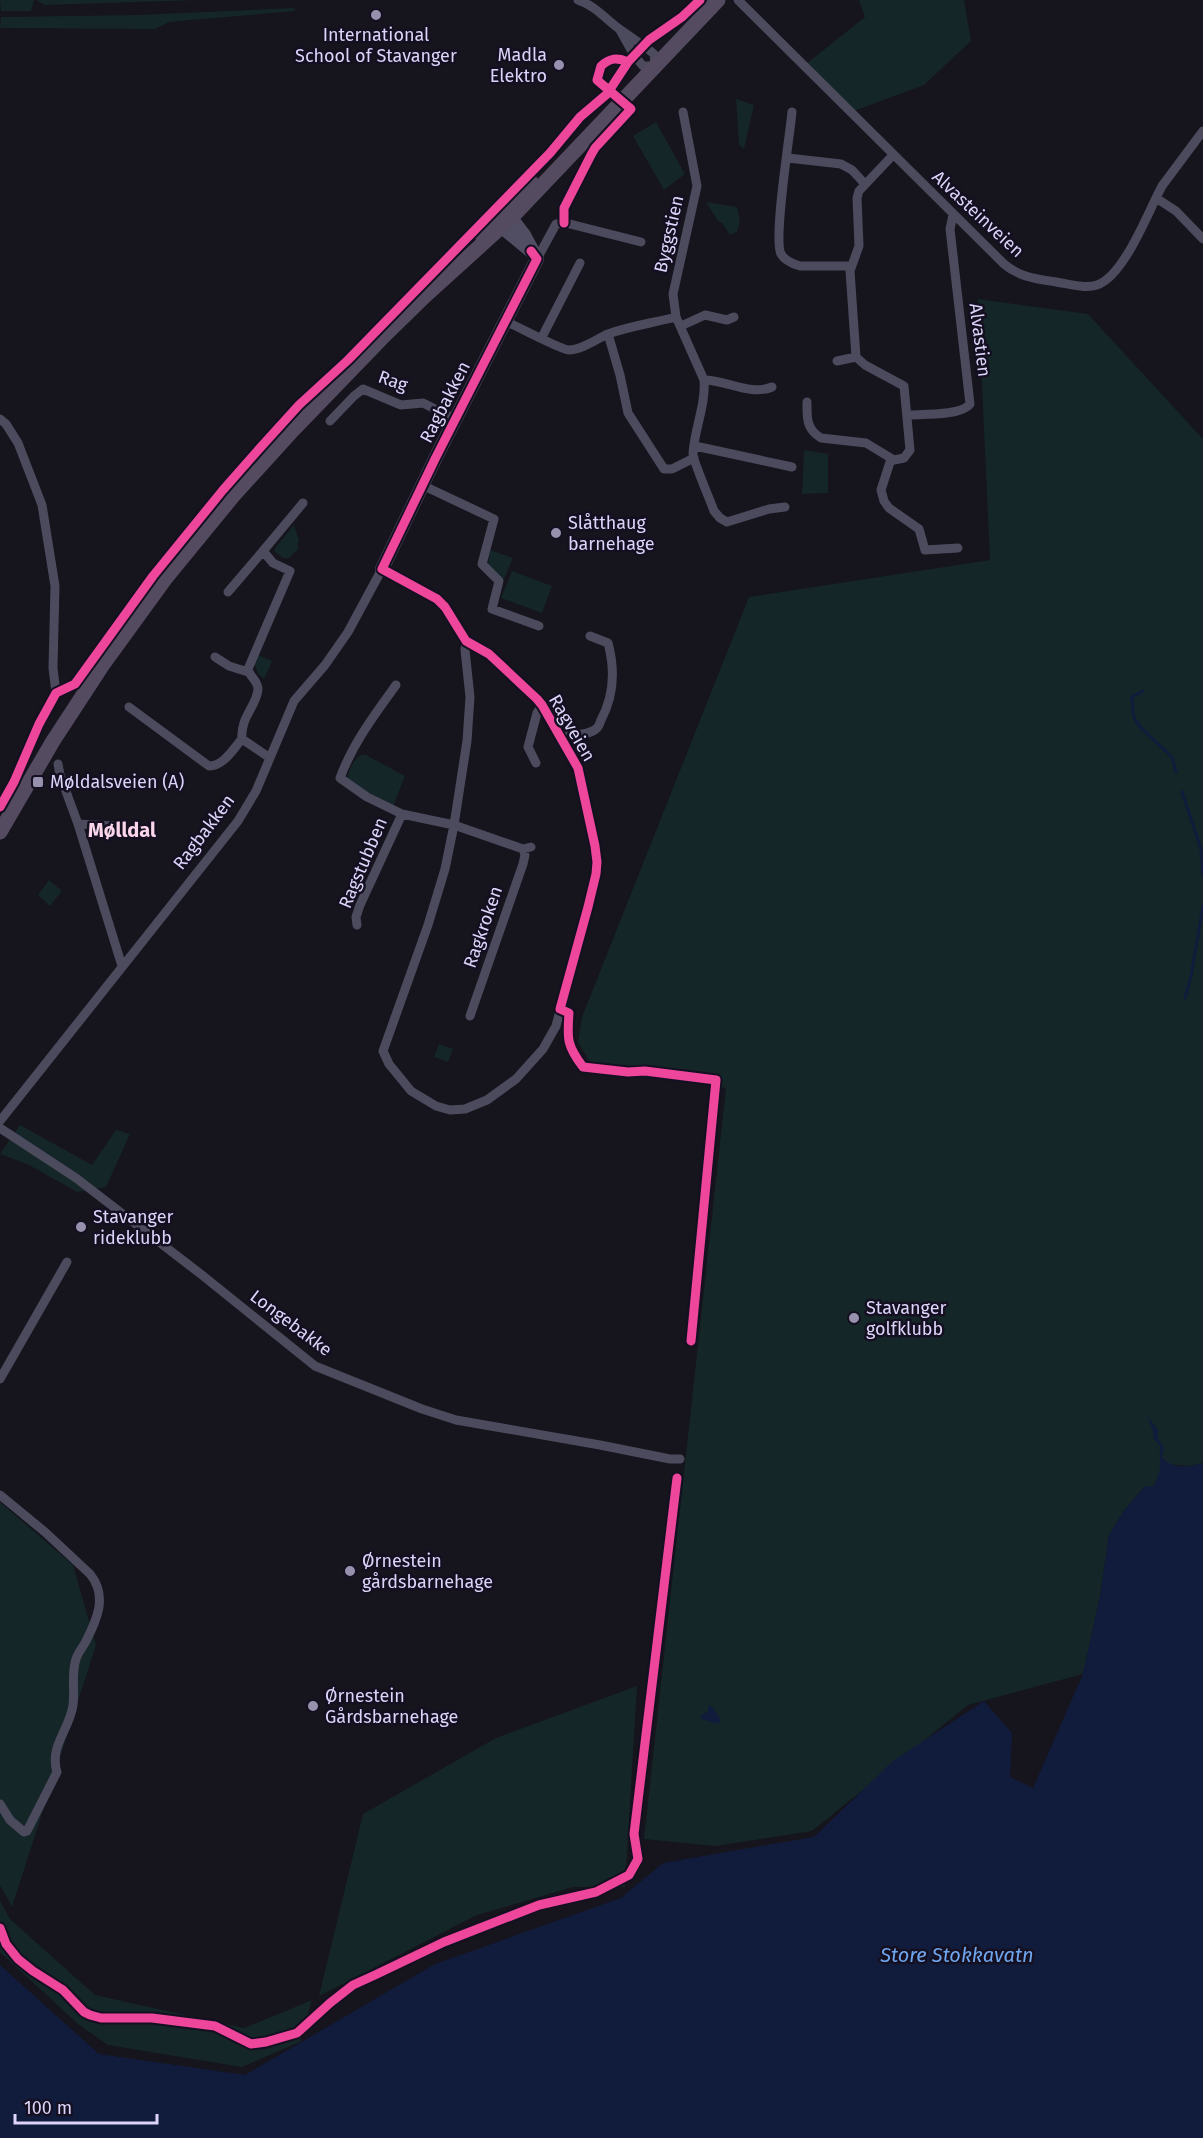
<svg xmlns="http://www.w3.org/2000/svg" width="1203" height="2138" font-family="'Fira Sans',sans-serif">
	<rect width="100%" height="100%" fill="#16141d"/>
	<path fill="#142628" d="M0,0H34L31,11H1Z
		M36,0H198L45,5Z
		M859,0H964L971,41L924,85L854,111L806,64L865,17Z
		M294,8L295,11L169,22L155,29L0,28L1,17L138,15Z
		M736,99L754,105L744,149L739,144Z
		M656,122L685,174L664,190L633,136Z
		M706,202L737,207L740,221L737,232L730,235L722,223L718,221Z
		M978,299L1088,314L1203,439V1463L1191,1466L1171,1465L1154,1487H1144L1123,1512L1109,1535L1100,1596L1083,1674L968,1705L812,1831L715,1846L644,1839L726,1088L699,1083L596,1073L578,1042L582,1017L749,597L990,560Z
		M804,450L828,454V493L802,494Z
		M294,525L299,541L297,546L299,548L289,558H283L275,552V548Z
		M490,550L513,558L504,579L488,565Z
		M512,571L552,586L542,613L501,598Z
		M258,655L272,661L264,679L258,673L254,663Z
		M361,755H366L405,776L393,806L347,782C347,773 353,759 361,755Z
		M49,880L62,891L50,906L38,895Z
		M439,1044L453,1049L448,1062L434,1057Z
		M20,1125L92,1165L116,1130L130,1134L106,1187L77,1192L27,1164L0,1154Z
		M0,1502L73,1565L96,1645L12,1907L0,1885Z
		M637,1686L625,1887H573L477,1915L319,1996L363,1814L496,1738Z
		M0,1901L10,1919L95,1995L244,2028L312,2000L300,2042L242,2067L108,2045L78,2024L0,1952Z"/>
	<path fill="#111c3c" d="M1149,1418L1158,1430V1439L1164,1448L1162,1457C1172,1470 1189,1467 1203,1463V2138H0V1965L99,2054L245,2075L435,1964L621,1898L663,1863L814,1837L893,1761L984,1701L1012,1733L1010,1777L1033,1788L1083,1674L1100,1596L1109,1535L1123,1512L1144,1487L1154,1486C1163,1467 1159,1465 1160,1446L1154,1439L1153,1430L1148,1419Z
		M709,1705C714,1707 719,1716 721,1721L718,1724L702,1719L701,1716L708,1711Z"/>
	<g fill="none" stroke-linecap="round" stroke-linejoin="round">
		<path stroke="#111c3c" stroke-width="3" d="M1143,691L1132,697L1133,714L1136,721L1142,729L1172,757L1176,772
			M1182,792L1201,849L1203,875
			M1185,998L1191,976L1203,906"/>
		<path stroke="#4c4a5d" stroke-width="9" d="M578,0C596,6 606,20 622,31C633,39 644,45 654,54L655,66H643L634,55L620,30
			M738,0L1004,264C1019,277 1037,279 1056,282C1069,284 1085,289 1097,285C1122,277 1145,220 1156,198L1176,211L1203,239
			M683,112L697,186L673,294L676,317L704,380C706,405 694,430 693,454C693,461 711,502 714,511L720,518L727,522L769,509L785,507
			M792,112C790,135 773,239 781,254C785,261 793,264 800,266H851
			M788,158L841,164L852,170L865,184
			M1156,198L1162,186L1203,131
			M537,259L556,224L566,223L641,242
			M505,321C517,326 561,350 569,350C582,350 596,339 608,334C630,326 653,323 676,317
			M681,326L705,315L727,320L734,317
			M608,334L620,375L628,413L664,469H672L694,458
			M542,337L580,263
			M837,361L856,357
			M704,380C726,380 751,396 772,387
			M807,402C807,418 806,429 821,438L866,443L894,460L904,458L910,450L904,386L865,365L856,357L850,271L859,246L857,198L859,191L893,155
			M907,415C923,414 961,416 970,404L950,229L953,215
			M0,419L6,424L18,443L42,505L55,586L53,668L56,693
			M330,421L354,396L363,389L401,405L423,403L455,419
			M695,446L792,467
			M891,459L881,490L884,501L889,508L919,529L925,550L958,548
			M422,485L494,519L482,564L499,581L492,609L539,626
			M228,592L263,551
			M215,657L229,666L248,672
			M129,707L209,766C224,766 233,749 242,739
			M561,736C571,735 589,736 597,728C599,726 600,723 601,720C614,696 615,669 608,643L590,636
			M270,758L242,739C240,717 257,706 258,689C258,681 249,676 248,669L290,571L273,563L263,551L303,503
			M536,763L528,747L537,713L542,705
			M58,764L60,775L78,824L122,966
			M402,814L454,825L523,849
			M78,824L113,826L126,833
			M357,925L356,917L360,905L402,814L367,797L340,778C353,743 375,714 396,685
			M470,1016L523,864L525,855L523,849L531,847
			M0,1121L238,821L256,791L294,701L325,665L348,632L382,569L437,599L445,607L466,641L489,654L537,699L542,705L578,768L595,846L597,862L596,874L556,1026L543,1049L516,1079L487,1100L465,1109L450,1110L436,1106L411,1091L389,1064L383,1051L428,925L445,869L454,825L467,741L470,697L465,650L466,641
			M0,1128L76,1178L202,1275L315,1366L422,1409L456,1420L600,1445L670,1459H680
			M0,1379L67,1262
			M0,1495L45,1532L90,1574C108,1596 97,1620 85,1643C82,1648 78,1653 76,1659C71,1674 75,1690 73,1705C70,1729 49,1746 57,1772L27,1831L24,1832L10,1820L0,1804"/>
		<path stroke="#514d63" stroke-width="14" d="M382,569L435,459L537,259L524,235L511,218L499,215L502,227L531,251"/>
		<path stroke="#554b61" stroke-width="15" d="M481,234L531,182
			M0,832L53,741L104,663L165,579L233,496L293,430L381,339L425,296L511,218L718,0"/>
		<g stroke="#151021" stroke-width="13">
			<path id="cycleway" d="M564,223V208L591,155L595,148L631,109L597,80L601,66C610,58 617,57 628,62
				M531,251L537,259L435,459L382,569L437,599L445,607L466,641L489,654L537,699L542,705L578,768L595,846L597,862L596,874L588,907L560,1009L569,1013C567,1039 567,1046 583,1067L628,1072L645,1071L716,1080L691,1341
				M0,807L14,782L39,724L56,693L75,684L153,576L223,490L260,448L299,405L348,360L550,153L580,117L607,94L628,62L649,40L682,17L700,0
				M0,1928L6,1944L18,1959L33,1971L63,1990L84,2012L90,2015L101,2018H152L215,2026L251,2044L266,2042L297,2033L330,2003L353,1985L375,1975L444,1942L539,1905L596,1892L629,1875L638,1859L634,1834L677,1478"/>
		</g>
		<use href="#cycleway" stroke="#ed469a" stroke-width="9"/>
	</g>
	<g fill="#9791ad" stroke="#151021" stroke-width="2">
		<circle cx="376" cy="15" r="6"/>
		<circle cx="559" cy="65" r="6"/>
		<circle cx="556" cy="533" r="6"/>
		<rect x="32" y="776" width="12" height="12" rx="3"/>
		<circle cx="81" cy="1227" r="6"/>
		<circle cx="854" cy="1318" r="6"/>
		<circle cx="350" cy="1571" r="6"/>
		<circle cx="313" cy="1706" r="6"/>
	</g>
	<g text-anchor="middle" dominant-baseline="central" stroke-width="5" stroke-linejoin="round" paint-order="stroke">
		<g font-size="18" fill="#ddd4fa" stroke="#151021" text-anchor="start">
			<text x="376" y="35" text-anchor="middle">International<tspan x="376" dy="21">School of Stavanger</tspan></text>
			<text x="547" y="55" text-anchor="end">Madla<tspan x="547" dy="21">Elektro</tspan></text>
			<text x="568" y="523">Slåtthaug<tspan x="568" dy="21">barnehage</tspan></text>
			<text x="50" y="782">Møldalsveien (A)</text>
			<text x="93" y="1217">Stavanger<tspan x="93" dy="21">rideklubb</tspan></text>
			<text x="866" y="1308">Stavanger<tspan x="866" dy="21">golfklubb</tspan></text>
			<text x="362" y="1561">Ørnestein<tspan x="362" dy="21">gårdsbarnehage</tspan></text>
			<text x="325" y="1696">Ørnestein<tspan x="325" dy="21">Gårdsbarnehage</tspan></text>
		</g>
		<g font-size="18" fill="#ddd4fa" stroke="#151021">
			<text transform="translate(978 214) rotate(43)">Alvasteinveien</text>
			<text transform="translate(669 234) rotate(-77)">Byggstien</text>
			<text transform="translate(980 340) rotate(83)">Alvastien</text>
			<text transform="translate(393 381) rotate(19)">Rag</text>
			<text transform="translate(445 402) rotate(-63)">Ragbakken</text>
			<text transform="translate(572 728) rotate(60)">Ragveien</text>
			<text transform="translate(204 832) rotate(-53)">Ragbakken</text>
			<text transform="translate(363 863) rotate(-67)">Ragstubben</text>
			<text transform="translate(483 927) rotate(-71)">Ragkroken</text>
			<text transform="translate(291 1323) rotate(37)">Longebakke</text>
		</g>
		<g font-size="20" font-weight="bold" fill="#fbd6ea" stroke="#151021">
			<text x="122" y="830">Mølldal</text>
		</g>
		<g font-size="20" font-style="italic" fill="#6ea6ef" stroke="#151021">
			<text x="957" y="1955">Store Stokkavatn</text>
		</g>
	</g>
	<path d="M15 2114v9h142v-9" fill="none" stroke="#ddd4fa" stroke-width="3"/>
	<text x="24" y="2114" font-size="18" fill="#ddd4fa" stroke="#151021" stroke-width="4.5" paint-order="stroke">100 m</text>
</svg>
